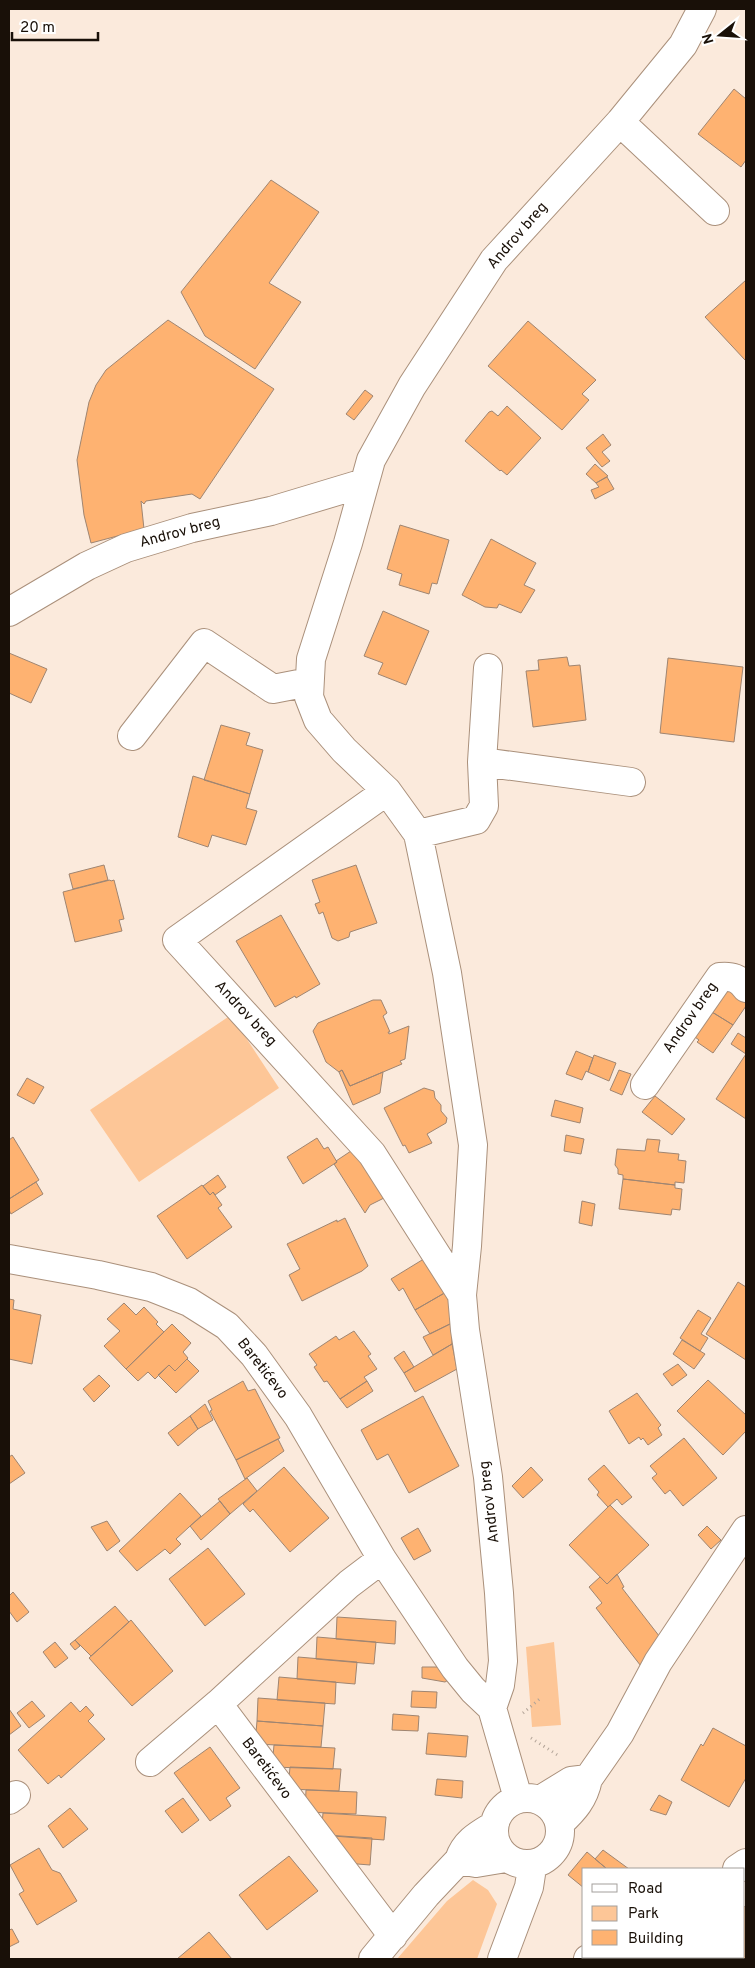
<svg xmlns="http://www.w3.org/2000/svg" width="755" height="1968" font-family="Overpass,sans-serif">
	<rect width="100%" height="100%" fill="#fbeadc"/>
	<path fill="#fdc697" d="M231,1015L279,1088L139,1182L90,1110Z
		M554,1642L561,1725L532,1727L526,1647Z
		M473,1880L488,1890L497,1904L477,1959H397L447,1901Z"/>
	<path fill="#feb271" stroke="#9f8571" d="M734,89L746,99V160L741,167L698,134Z
		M271,180L319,212L269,283L301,302L255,369L205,336L181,292Z
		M746,280V359L745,360L705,317Z
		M168,320L274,389L200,499L192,494L146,501L144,504L141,501L144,529L91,543L84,515L77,460L89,402L96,385L106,370Z
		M528,321L596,380L582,394L589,400L562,430L488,366Z
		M365,390L373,396L354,420L346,414Z
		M507,406L541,438L507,475L501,470L500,471L465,441L489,412L492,411L498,416Z
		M603,434L611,445L602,452L610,461L602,467L586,448Z
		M595,464L608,476L596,483L586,474Z
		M607,477L614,489L595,499L591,490L599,487L596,483Z
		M400,525L449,540L437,584L432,583L429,594L399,585L402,574L387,569Z
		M491,539L536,563L524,585L535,590L521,613L499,604L497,608L485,607L462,595Z
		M383,611L429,631L406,685L378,674L383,663L364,656Z
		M9,653L47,669L31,703L9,693Z
		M567,657L569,666L580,665L586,720L533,727L526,671L539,670L538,660Z
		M668,658L743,667L734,742L660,733Z
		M221,725L250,733L246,745L263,750L250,794L204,780Z
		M193,776L250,794L246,808L257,811L246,845L212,835L208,847L178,837Z
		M104,865L108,880L73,889L69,874Z
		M356,865L377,923L350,932L349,937L338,941L332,938L323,912L319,914L315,904L320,902L312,880Z
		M110,880L111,881L114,880L124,919L119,920L122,931L75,942L63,892Z
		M281,915L320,984L296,998L295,996L275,1007L236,941Z
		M728,989L746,998V1006L733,1025L712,1012Z
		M373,1000H381L387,1013L383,1016L390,1032H388L389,1034L409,1026L405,1059L400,1061L402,1064L350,1086L342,1070L339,1072L326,1062L313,1031L318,1023Z
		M712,1012L733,1025L713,1053L697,1042L699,1040L695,1037Z
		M738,1033L746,1038V1054L731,1044Z
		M576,1051L593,1058L588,1072L586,1071L582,1080L566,1074Z
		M746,1054V1119L716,1099Z
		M594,1055L616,1063L609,1081L588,1072Z
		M342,1070L350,1086L383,1072L380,1093L353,1105L339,1072Z
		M619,1070L631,1074L622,1095L610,1090Z
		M27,1078L44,1087L34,1104L17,1095Z
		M424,1088L434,1091L435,1098L441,1105V1111L447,1118L446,1123L427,1134L432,1143L409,1153L405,1145L403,1146L384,1108Z
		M655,1096L685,1119L672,1135L642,1112Z
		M555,1100L583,1108L580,1123L551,1116Z
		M566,1135L584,1139L581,1154L564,1151Z
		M13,1137L39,1180L9,1199V1140Z
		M317,1138L324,1149L328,1147L337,1162L303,1184L287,1157Z
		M647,1139L660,1140L658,1152L679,1154L678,1160L686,1161L684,1183L675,1182V1185L623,1179V1175L618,1174V1169L615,1165L617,1149L645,1151Z
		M357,1147L388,1196L370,1205L365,1213L334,1164L337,1162L336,1161Z
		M218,1175L226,1187L215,1195L213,1192L210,1195L203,1186Z
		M623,1179L675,1185V1188L682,1189L680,1210L672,1209L671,1215L619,1209Z
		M36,1182L43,1194L11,1214L9,1210V1199Z
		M202,1185L210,1195L213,1192L215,1195L222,1205L218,1208L232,1227L187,1259L157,1216Z
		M582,1201L595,1204L592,1226L579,1223Z
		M345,1218L368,1266L362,1271L302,1301L289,1275L300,1269L287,1244L337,1220V1222Z
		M427,1257L448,1291L415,1310L403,1288L399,1291L391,1279Z
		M738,1282L746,1287V1360L706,1334Z
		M448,1291L452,1323L430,1334L415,1310Z
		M9,1299L14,1300L13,1309L41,1315L32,1364L9,1359Z
		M124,1303L136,1315L144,1307L158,1322L156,1324L164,1332L126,1369L104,1346L120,1331L107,1319Z
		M698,1310L711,1318L701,1334L708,1338L700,1351L680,1338Z
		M452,1323V1344L433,1355L423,1337Z
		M172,1324L191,1343L183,1352L188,1358L175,1371L169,1365L155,1379L148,1372L138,1381L126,1369Z
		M354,1331L371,1354L368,1356L377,1369L364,1377L367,1381L340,1399L327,1381L324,1382L314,1367L317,1365L309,1354L336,1336L339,1340Z
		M682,1340L705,1354L694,1369L673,1354Z
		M452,1344L457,1369L415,1392L404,1373Z
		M404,1351L414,1367L404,1373L394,1358Z
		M187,1359L199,1371L176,1393L158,1375L169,1365L175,1371Z
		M678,1364L687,1375L672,1386L663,1374Z
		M99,1375L110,1386L94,1402L83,1389Z
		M708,1380L746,1415V1431L723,1455L677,1411Z
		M243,1381L248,1391L255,1389L280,1438L236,1460L210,1411L212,1410L208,1401Z
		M367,1381L373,1391L347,1408L340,1399Z
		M637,1393L661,1425L658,1428L662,1435L648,1445L643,1438L641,1440L639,1437L629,1444L609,1411Z
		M423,1396L459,1466L409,1493L388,1454L377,1460L361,1430Z
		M205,1404L213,1420L198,1429L190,1416Z
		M190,1416L198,1429L178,1446L168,1433Z
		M684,1438L717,1478L683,1506L670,1490L665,1494L652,1478L657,1474L650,1466Z
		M278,1439L284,1451L245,1479L236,1460Z
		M12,1455L25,1473L9,1484V1457Z
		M604,1465L632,1497L622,1505L617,1499L608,1507L597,1495L599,1492L588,1479Z
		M284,1467L329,1518L290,1552L253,1509L250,1512L243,1504Z
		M531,1467L543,1480L523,1498L512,1486Z
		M247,1478L257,1491L230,1514L218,1499Z
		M180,1493L201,1516L176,1539L181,1544L170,1554L165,1549L137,1571L119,1551Z
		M220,1501L230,1514L201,1540L190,1526Z
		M610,1505L649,1545L607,1584L569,1545Z
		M107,1521L120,1541L107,1551L91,1527Z
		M707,1526L721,1540L711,1549L698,1535Z
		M418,1528L431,1551L414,1560L401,1538Z
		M208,1548L245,1594L205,1626L169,1579Z
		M617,1574L624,1587L622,1588L663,1641L644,1670L596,1608L602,1603L589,1587L600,1577L607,1584Z
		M13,1592L29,1612L17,1622L9,1611V1596Z
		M115,1606L129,1622L91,1656L75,1640Z
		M337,1617L396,1621L395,1644L336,1639Z
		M131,1620L173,1671L132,1706L89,1658Z
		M317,1637L376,1642L374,1664L316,1659Z
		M75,1640L80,1646L75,1650L70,1644Z
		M55,1642L68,1658L55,1668L43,1652Z
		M298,1657L357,1662L355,1684L297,1679Z
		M422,1667H441L450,1679L445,1682L422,1678Z
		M279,1677L336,1682L335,1704L277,1700Z
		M412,1691L437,1692L436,1708L411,1707Z
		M258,1698L325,1703L323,1726L257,1721Z
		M32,1701L45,1716L29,1728L17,1713Z
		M71,1702L80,1712L86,1706L94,1715L88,1721L105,1739L61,1778L59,1775L48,1784L18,1750Z
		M9,1709L21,1726L9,1735Z
		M393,1714L419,1716L418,1731L392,1730Z
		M257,1721L323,1726L321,1747L255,1744Z
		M713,1728L746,1746V1778L729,1807L681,1780L701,1744L703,1746Z
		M428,1733L468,1736L466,1757L426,1754Z
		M274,1745L335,1748L333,1769L272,1767Z
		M210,1747L240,1788L226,1798L231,1806L210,1821L174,1773Z
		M290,1767L341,1769L339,1791L288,1789Z
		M437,1779L463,1781L462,1798L435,1795Z
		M306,1790L357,1792L356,1814L305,1812Z
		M659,1795L672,1802L666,1815L650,1810Z
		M183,1798L199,1820L182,1833L165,1811Z
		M70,1808L88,1829L63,1848L48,1826Z
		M323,1813L386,1817L384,1840L321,1835Z
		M325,1835L372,1838L370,1865L345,1863Z
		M39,1848L52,1870L60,1873L77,1901L37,1925L19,1894L24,1891L10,1865Z
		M603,1850L629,1869H607L595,1859Z
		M587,1852L607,1869H584V1888L568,1875Z
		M289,1856L318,1891L267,1930L239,1895Z
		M744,1906L746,1908V1959H728L725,1957H744Z
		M12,1929L19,1942L9,1947V1930Z
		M209,1932L232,1959H177Z
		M667,1957H683L685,1959H664Z"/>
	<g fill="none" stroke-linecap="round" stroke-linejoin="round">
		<g stroke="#aa907b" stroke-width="30">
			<path id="minor" d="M620,122L715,211
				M9,612L87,566L126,548L192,528L271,511L364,483
				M488,668L482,762L631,782
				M132,736L204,643L273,689L309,682
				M387,791L177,940L372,1154L462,1295
				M418,834L476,820L484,806L482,762
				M645,1085L720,977C732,976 739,978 746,988
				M9,1259L98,1275L151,1287L189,1302L227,1326L254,1355L298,1416L382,1559L455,1668L473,1690L492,1708L518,1798
				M218,1704L393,1936
				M492,1708L500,1685L503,1661L499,1593L488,1477L465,1330L462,1295L467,1246L473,1145L447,973L418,834L387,791L344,750L318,720L309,697L311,659L348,543L371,460L412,386L494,260L620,122L683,45L702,9
				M150,1762L218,1704L349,1584L382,1559
				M588,1779L620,1733L658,1662L746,1530
				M494 1831a33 33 0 1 1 66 0a33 33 0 1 1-66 0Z
				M9,1800L16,1795
				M540,1800L571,1781L588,1779C584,1799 574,1810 560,1823
				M493,1826C478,1835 465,1842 459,1860L476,1863L506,1858
				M737,1869L746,1863
				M373,1959L426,1895L459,1860
				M502,1959L529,1887L531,1874L528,1864
				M588,1959L592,1957"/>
		</g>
		<path stroke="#b2a498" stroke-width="3" stroke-dasharray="1 4" stroke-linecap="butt" d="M523,1713L542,1697
			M531,1738L559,1756"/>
		<use href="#minor" stroke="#fff" stroke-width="28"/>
	</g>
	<g text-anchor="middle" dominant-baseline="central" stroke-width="4.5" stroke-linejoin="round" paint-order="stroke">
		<g font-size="15" fill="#191008" stroke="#fff">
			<text transform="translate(518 236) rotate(-49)">Androv breg</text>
			<text transform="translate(180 533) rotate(-15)">Androv breg</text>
			<text transform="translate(245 1014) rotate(47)">Androv breg</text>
			<text transform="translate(691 1018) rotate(-55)">Androv breg</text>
			<text transform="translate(262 1369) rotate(52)">Baretićevo</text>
			<text transform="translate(490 1502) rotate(-97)">Androv breg</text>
			<text transform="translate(266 1769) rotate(53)">Baretićevo</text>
		</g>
	</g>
	<rect width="755" height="1968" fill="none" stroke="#191008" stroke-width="20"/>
	<rect x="582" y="1868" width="162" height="90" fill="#ffffff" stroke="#a39f9c"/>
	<rect x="592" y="1884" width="25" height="8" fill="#ffffff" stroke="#a39f9c"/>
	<text x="628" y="1893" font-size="15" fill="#191008">Road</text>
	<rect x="592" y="1906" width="25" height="15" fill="#fdc697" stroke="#a39f9c"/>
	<text x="628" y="1918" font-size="15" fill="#191008">Park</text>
	<rect x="592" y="1930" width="25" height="15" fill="#feb271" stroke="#a39f9c"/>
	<text x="628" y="1943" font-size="15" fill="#191008">Building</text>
	<g transform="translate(720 35) rotate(253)" stroke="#ffffff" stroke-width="4" paint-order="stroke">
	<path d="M0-4L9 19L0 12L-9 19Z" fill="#191008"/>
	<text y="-8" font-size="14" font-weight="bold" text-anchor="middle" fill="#191008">N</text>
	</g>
	<path d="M12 32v8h86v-8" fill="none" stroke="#191008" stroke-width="2.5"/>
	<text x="20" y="32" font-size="15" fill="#191008" stroke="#ffffff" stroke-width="4" paint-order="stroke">20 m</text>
</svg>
